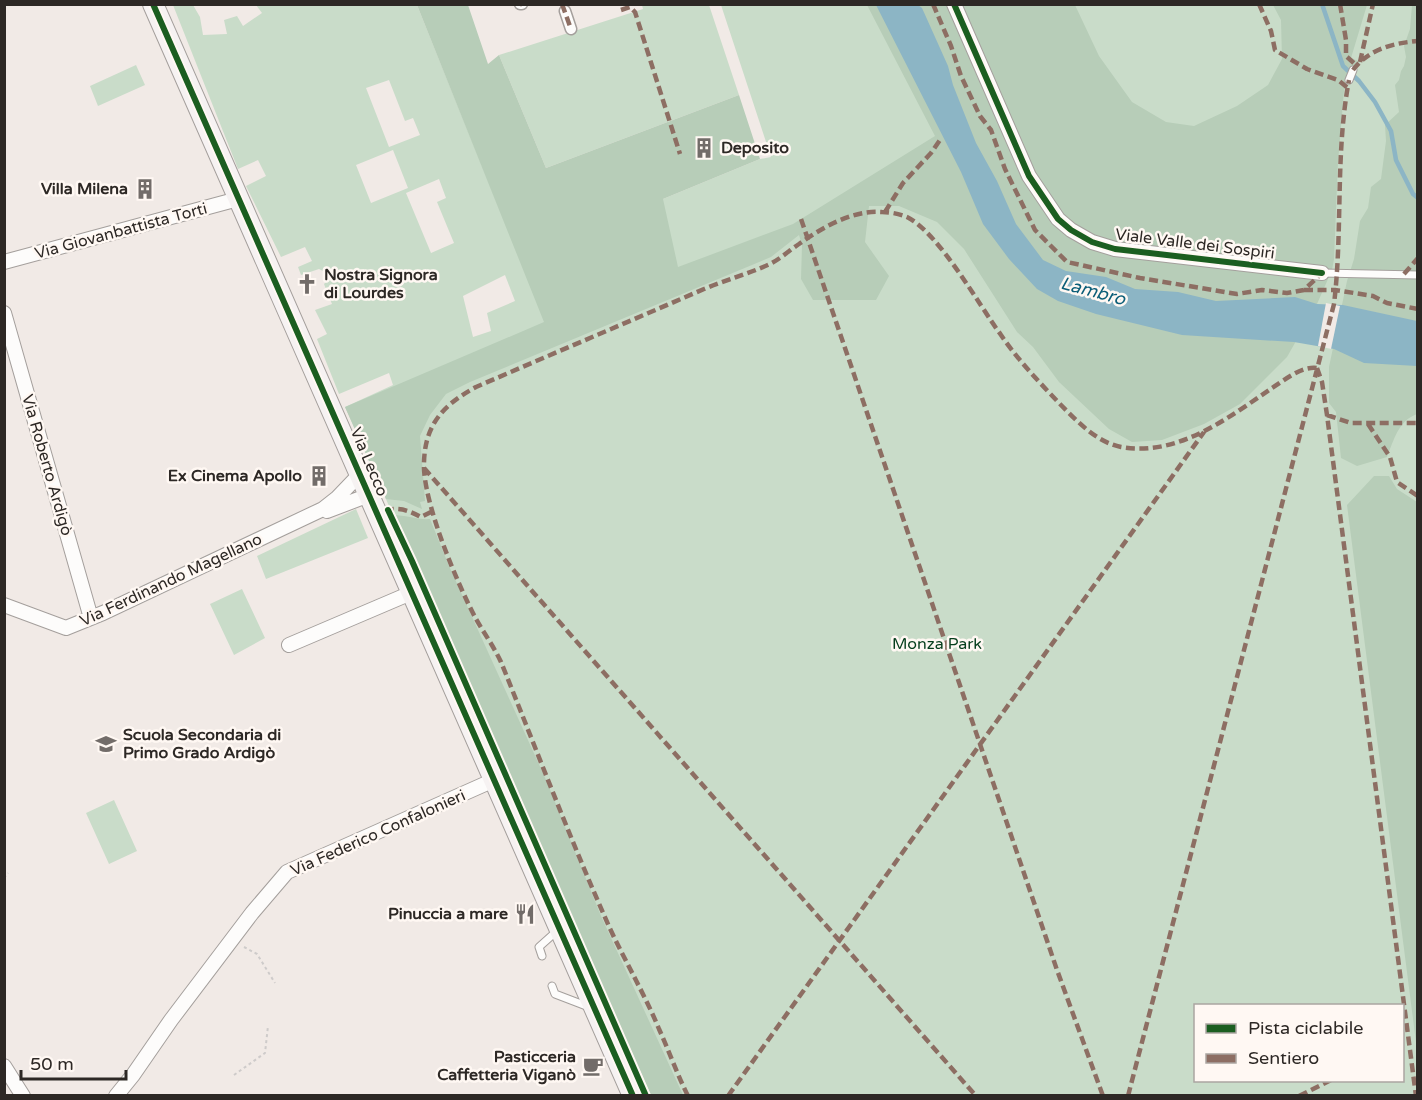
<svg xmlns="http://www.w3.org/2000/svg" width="1422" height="1100" font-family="'Varela Round',sans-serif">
	<rect width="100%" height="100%" fill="#f1eae6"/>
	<path fill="#c9dcc9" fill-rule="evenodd" d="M173,5H193L200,17L203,35L227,34L224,20L237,16L243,26L262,13L256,5H417L545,322L663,199L760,159L771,157L721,5H1417V1095H651L345,407L393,385L389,373L339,394L317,339L327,334L315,310L332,304L324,284L328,280L325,272L319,269L301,275L298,267L312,261L305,247L281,257L246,186L266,176L258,160L238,169ZM389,80L405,121L413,118L420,135L389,147L366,88ZM393,150L408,188L371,203L356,165ZM439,179L446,198L437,202L454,243L431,253L406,193ZM505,275L515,301L487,313L491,331L473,337L463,296ZM1196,1006H1402V1080H1196Z
		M642,5H709L739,95L546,168L499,55L643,9Z
		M136,65L145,85L98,106L90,86Z
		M356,509L368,538L266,579L257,556Z
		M242,589L265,638L234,655L210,604Z
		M114,800L137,851L109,864L86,813Z"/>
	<path fill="#b7cdb8" d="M417,5H468L488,64L499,55L546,168L739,95L760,159L663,199L678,267L793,224L935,136L867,5H1075L1099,56L1132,102L1166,122L1194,126L1237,106L1268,85L1282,59L1281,20L1273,5H1367L1351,58L1358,61L1352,67L1344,91L1338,162L1334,259L1332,270L1317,304L1287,357L1240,404L1204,424L1162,440L1132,442L1109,429L1059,382L1033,347L1017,332L964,249L937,222L899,206H869L865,242L889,276L876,300H813L801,279L802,245L799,235L771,257L470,382L446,394L430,415L420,436L425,501L420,502L422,509L404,501L386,499L345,407L544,322Z
		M1412,5H1417V414C1398,421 1394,440 1387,457L1357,466L1341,458L1336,412L1329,403V367L1347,281L1354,259L1360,221L1368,208L1371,187L1381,179L1386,141L1385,125L1399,112L1395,85L1399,80L1401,71L1404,66L1406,57L1404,46L1410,29Z
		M1374,476H1389L1397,489L1417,502V1050L1347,505Z
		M393,515C406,515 417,520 430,519L449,566L547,782L601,916L683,1095H651Z"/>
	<path fill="#8cb5c5" d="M876,5H918L922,8L948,66L953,85L976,143L997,181L1016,224L1043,260L1066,271L1106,277L1135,289L1178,292L1216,301L1295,297L1317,304L1343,305L1417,321V366L1364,363L1334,349L1294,342L1182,335L1096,314L1058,301L1037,289L1009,259L983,224L961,172Z"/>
	<path fill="#f1eae6" d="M1326,303L1340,306L1331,349L1318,346Z"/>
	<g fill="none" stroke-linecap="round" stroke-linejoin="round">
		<path stroke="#8cb5c5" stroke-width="4.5" d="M1322,4L1343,66L1359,81L1375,102L1391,131L1396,160L1413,194L1418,198"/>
		<g stroke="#a49f9c" stroke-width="9">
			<path id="service" d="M1349,80L1353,70
				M1322,273L1418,275
				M542,956L539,947L558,930
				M552,986L555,994L589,1007"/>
		</g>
		<g stroke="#a49f9c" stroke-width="13">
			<path id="pedestrian" d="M520,4H522
				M565,11L571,29"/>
		</g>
		<g stroke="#a49f9c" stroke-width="16">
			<path id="minor" d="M954,4L1029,176L1058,219L1071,230L1092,242L1115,249L1322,273
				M4,262L238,199
				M4,313L91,618
				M327,511L369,495
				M4,605L66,628L103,613L323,509L337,498L360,474
				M289,645L411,593
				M4,1066L23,1096
				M116,1096L133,1075L171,1020L252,913L287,872L494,780"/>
		</g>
		<g stroke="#a49f9c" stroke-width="22">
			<path id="secondary" d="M153,4L633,1096"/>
		</g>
		<path stroke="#cecbca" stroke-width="2" stroke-dasharray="3 3" stroke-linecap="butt" d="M4,878L8,873
			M244,947L257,954L275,983
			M234,1075L265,1053L268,1026"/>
		<use href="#service" stroke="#fdfcfb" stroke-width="7"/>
		<use href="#pedestrian" stroke="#fdfcfb" stroke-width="10"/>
		<use href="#minor" stroke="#fdfcfb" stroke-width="14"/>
		<use href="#secondary" stroke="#f6f2f2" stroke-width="20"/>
		<path stroke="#8d6e63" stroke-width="4.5" stroke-dasharray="9 4.5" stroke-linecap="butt" d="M520,4H522
			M562,4L571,29
			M933,4L951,46L961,76L980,116L991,130L1005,169L1035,230L1067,262L1140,278L1237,294L1262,290L1287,293L1304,290L1322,273
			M1259,4L1271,31L1275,50L1307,69L1338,80L1348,88
			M1340,4L1346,40V56L1356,65
			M621,10L630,7L635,12L680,154
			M1360,62L1373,4
			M1353,70C1369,49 1393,43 1418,41
			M885,212L903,183L931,153L940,140
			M801,219L1057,970L1103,1096
			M1404,274L1418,258
			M1304,290H1335L1373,296L1387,303L1418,309
			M1317,368L1322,382L1327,415L1416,1096
			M1327,415L1351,423H1418
			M1368,424L1390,457L1397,482L1418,496
			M424,468L976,1096
			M385,511C398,506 410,511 421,517L433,511
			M688,1096C677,1074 669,1051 659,1029C643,990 620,953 604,915C567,831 535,746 501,662C494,647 484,633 476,619C457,583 426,509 424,469C423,427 441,406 476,387C552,354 628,322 704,289C726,280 748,274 770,264C780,259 790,250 799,244C823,227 852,210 882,212C890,212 900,214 907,217C939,233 979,305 1001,335C1018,360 1039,382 1060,404C1077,421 1096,442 1121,447C1178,457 1228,418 1272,388C1285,380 1301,366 1317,368
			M728,1096L1204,432
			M1128,1096L1334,304C1343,230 1335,154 1349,80
			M1299,1096L1331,1080"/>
		<g stroke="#fff8f3" stroke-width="10">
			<path id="cycleway" d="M153,4L633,1096
				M954,4L1029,176L1058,219L1071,230L1092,242L1115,249L1322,273
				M388,510L412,561L646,1096"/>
		</g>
		<use href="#cycleway" stroke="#1b5e20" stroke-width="6"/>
	</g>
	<defs>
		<g id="building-bare" transform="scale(1.62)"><path d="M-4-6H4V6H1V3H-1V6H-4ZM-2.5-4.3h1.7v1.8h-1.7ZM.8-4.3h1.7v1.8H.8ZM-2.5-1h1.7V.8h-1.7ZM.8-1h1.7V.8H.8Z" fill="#726c69" stroke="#fff8f3" stroke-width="2.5" paint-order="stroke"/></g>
		<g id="church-bare" transform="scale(1.62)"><path d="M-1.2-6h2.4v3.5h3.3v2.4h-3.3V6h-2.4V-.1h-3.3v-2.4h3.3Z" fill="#726c69" stroke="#fff8f3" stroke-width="2.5" paint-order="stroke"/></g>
		<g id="school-bare" transform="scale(1.62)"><path d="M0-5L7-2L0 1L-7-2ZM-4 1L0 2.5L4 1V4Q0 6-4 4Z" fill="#726c69" stroke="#fff8f3" stroke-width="2.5" paint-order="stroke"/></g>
		<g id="restaurant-bare" transform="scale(1.62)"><path d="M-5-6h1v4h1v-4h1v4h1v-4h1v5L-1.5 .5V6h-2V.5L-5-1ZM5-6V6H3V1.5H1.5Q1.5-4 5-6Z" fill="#726c69" stroke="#fff8f3" stroke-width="2.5" paint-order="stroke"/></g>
		<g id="cafe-bare" transform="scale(1.62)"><path d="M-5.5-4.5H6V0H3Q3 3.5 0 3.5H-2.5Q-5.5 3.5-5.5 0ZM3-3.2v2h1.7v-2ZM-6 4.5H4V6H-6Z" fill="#726c69" stroke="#fff8f3" stroke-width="2.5" paint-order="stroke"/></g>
	</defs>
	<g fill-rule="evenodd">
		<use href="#building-bare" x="704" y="148"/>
		<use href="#building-bare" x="145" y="189"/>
		<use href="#church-bare" x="307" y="284"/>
		<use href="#building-bare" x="319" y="476"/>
		<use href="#school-bare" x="106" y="744"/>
		<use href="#restaurant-bare" x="525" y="914"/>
		<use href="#cafe-bare" x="593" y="1066"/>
	</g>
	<g text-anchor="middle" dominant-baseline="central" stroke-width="5" stroke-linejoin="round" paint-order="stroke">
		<g font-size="16" font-weight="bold" fill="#2d2825" stroke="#fff8f3" text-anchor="end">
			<text x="721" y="148" text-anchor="start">Deposito</text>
			<text x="128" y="189">Villa Milena</text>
			<text x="324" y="275" text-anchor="start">Nostra Signora<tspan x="324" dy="18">di Lourdes</tspan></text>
			<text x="302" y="476">Ex Cinema Apollo</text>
			<text x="123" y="735" text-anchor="start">Scuola Secondaria di<tspan x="123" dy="18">Primo Grado Ardigò</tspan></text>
			<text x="508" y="914">Pinuccia a mare</text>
			<text x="576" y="1057">Pasticceria<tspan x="576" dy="18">Caffetteria Viganò</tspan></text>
		</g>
		<g font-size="16" fill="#2d2825" stroke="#fff8f3">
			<text transform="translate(121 231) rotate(-15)">Via Giovanbattista Torti</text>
			<text transform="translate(1195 244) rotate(7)">Viale Valle dei Sospiri</text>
			<text transform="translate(369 462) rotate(67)">Via Lecco</text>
			<text transform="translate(47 465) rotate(74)">Via Roberto Ardigò</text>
			<text transform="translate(171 580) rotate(-25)">Via Ferdinando Magellano</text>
			<text transform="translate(378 833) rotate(-24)">Via Federico Confalonieri</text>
		</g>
		<g font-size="16" fill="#053e1c" stroke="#fff8f3">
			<text x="937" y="644">Monza Park</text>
		</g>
		<g font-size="18" font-style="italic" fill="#0c5e78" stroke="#fff8f3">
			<text transform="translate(1093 291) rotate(15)">Lambro</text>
		</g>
	</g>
	<rect width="1422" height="1100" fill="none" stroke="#2d2825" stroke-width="12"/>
	<rect x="1194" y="1004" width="210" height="78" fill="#fff8f3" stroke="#aba5a1" stroke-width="1.5"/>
	<rect x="1206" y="1024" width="30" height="9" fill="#1b5e20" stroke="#aba5a1" stroke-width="1.5"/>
	<text x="1248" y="1034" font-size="18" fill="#2d2825">Pista ciclabile</text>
	<rect x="1206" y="1054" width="30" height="9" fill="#8d6e63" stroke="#aba5a1" stroke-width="1.5"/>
	<text x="1248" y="1064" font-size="18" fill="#2d2825">Sentiero</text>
	<path d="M21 1070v9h105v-9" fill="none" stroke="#2d2825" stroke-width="3"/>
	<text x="30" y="1070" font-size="18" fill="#2d2825" stroke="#fff8f3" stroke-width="4.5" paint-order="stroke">50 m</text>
</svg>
